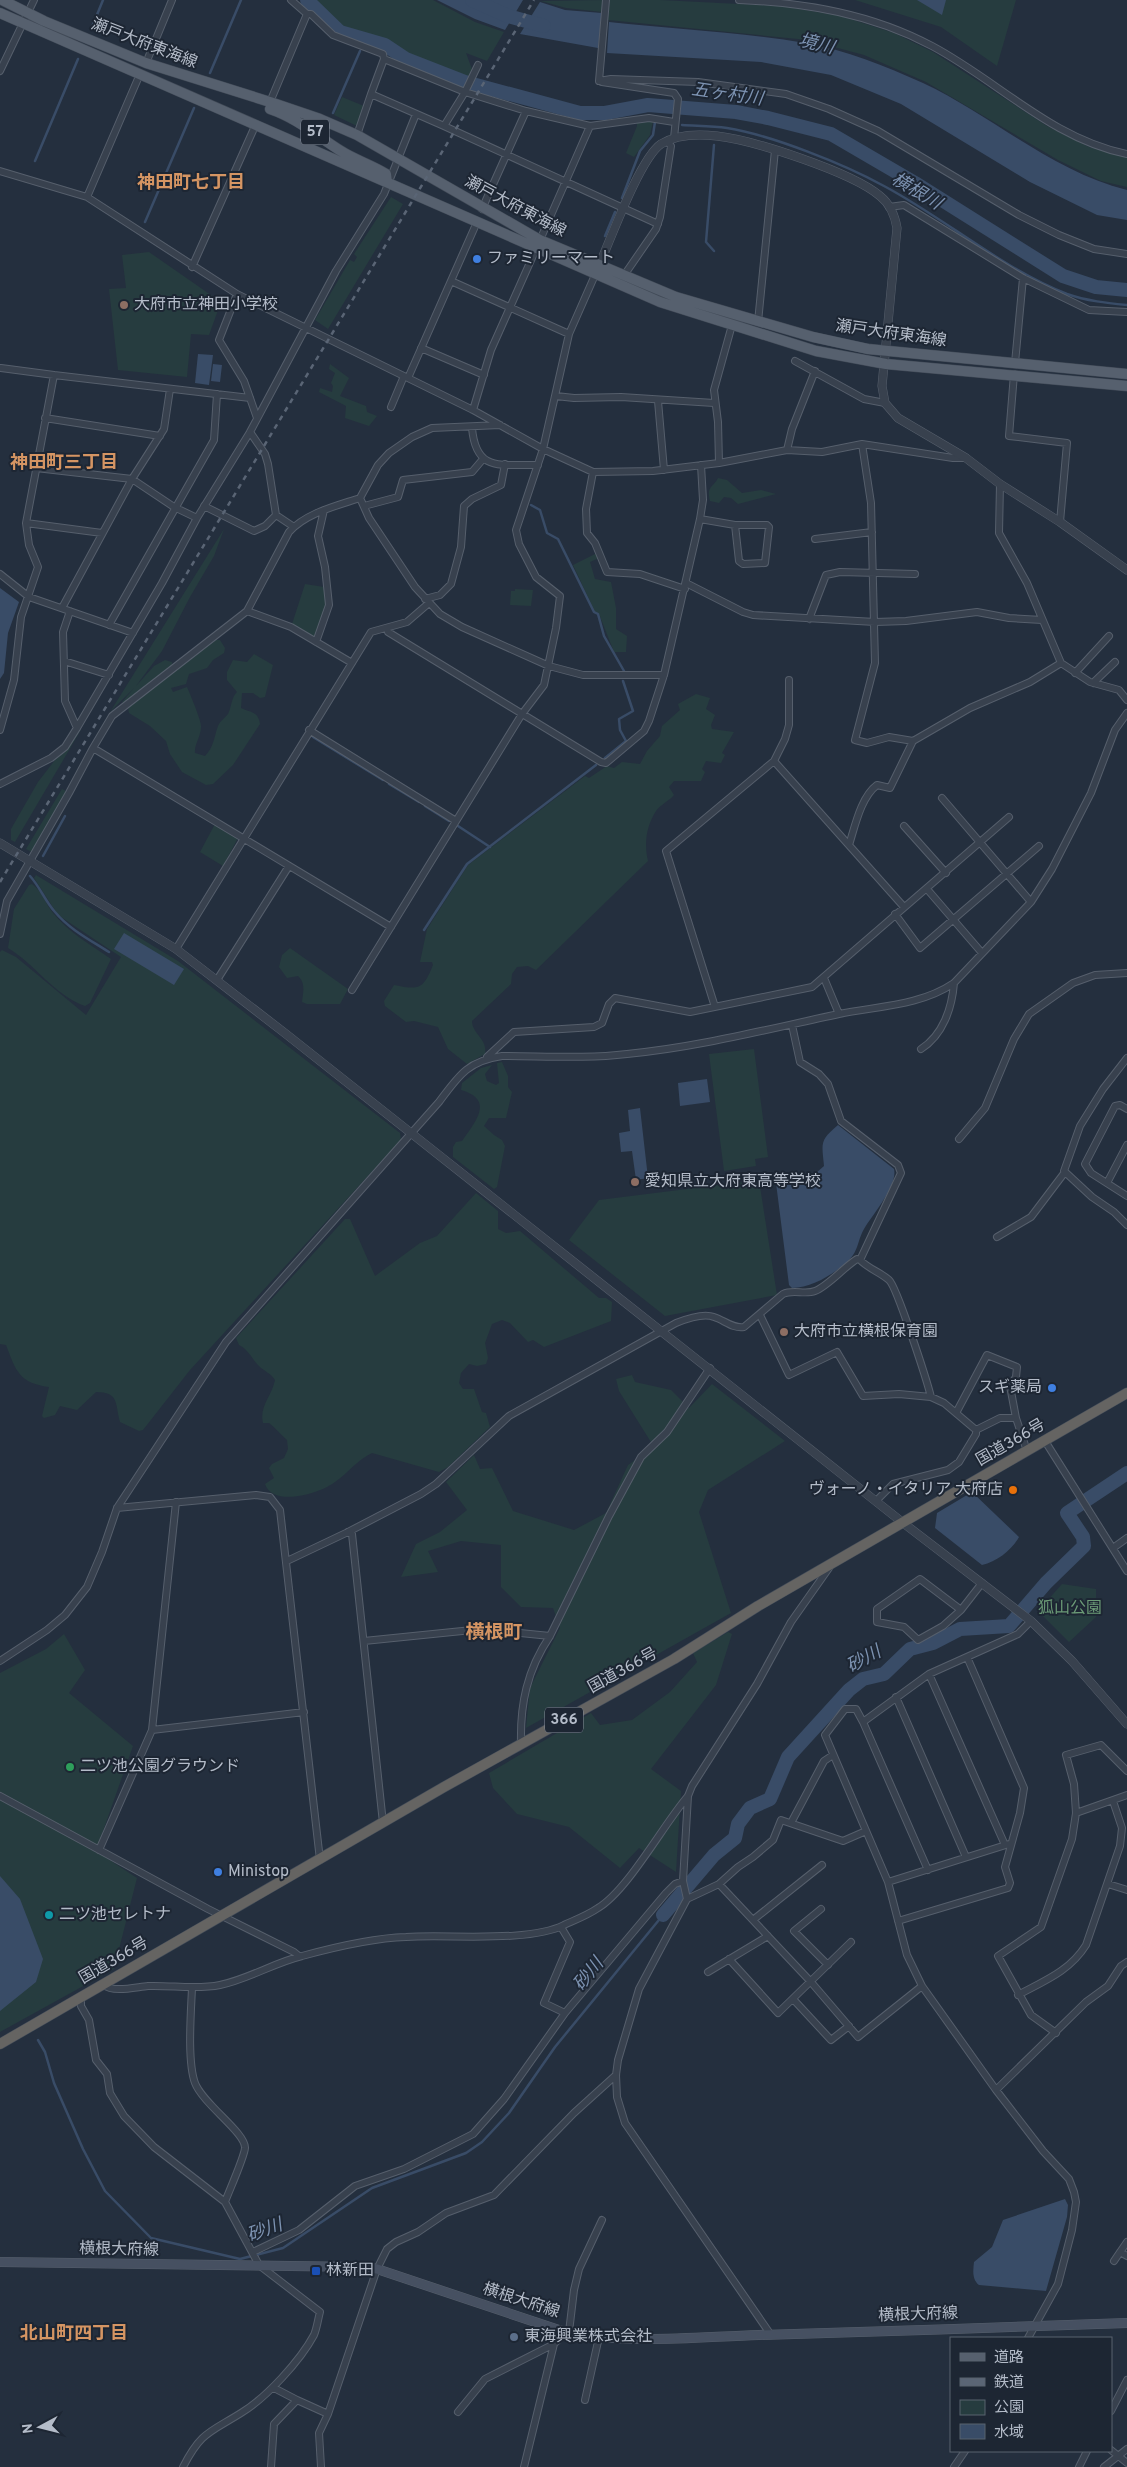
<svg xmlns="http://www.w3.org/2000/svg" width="1127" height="2467" font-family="Overpass,'Noto Sans JP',sans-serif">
	<rect width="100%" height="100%" fill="#242f3e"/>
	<path fill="#263c3f" d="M311,0H433L475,22L504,32L487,61L466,53L473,72L470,78L407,57L387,42L342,29Z
		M603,0L602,12L566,8L541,1Z
		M610,0H660L781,6L841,16L894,33L933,52L1047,126L1089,147L1127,157V187L1101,181L1058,160L926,82L864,55L808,40L608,20Z
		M855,0H1016L997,66L941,27Z
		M342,97L364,106L357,126L334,115Z
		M653,121L650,135L634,157L626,153L637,126V122Z
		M391,197L403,204L328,329L315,320L350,260L354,262L357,257L354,254Z
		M149,252L221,302L209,335L191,334L187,377L118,370L109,289L126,288L122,255Z
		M330,364L349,378L340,396L366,406L367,412L377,416L369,426L345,418L346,406L319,392L320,388L332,392L333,386L331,383L335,373L329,369Z
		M718,478L727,480L742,493L761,490L776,494L738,504L731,498L724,497L719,503L710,501C706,486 713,488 718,478Z
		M224,529L214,556L190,597L162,651L136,686L154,666L165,660L172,662V666L124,703L122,702L134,688L111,711L97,733Z
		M597,553L599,558L590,562L595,579L611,582L616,608V629L627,636L626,652H614L599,614L595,612L573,565Z
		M305,584L324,587L327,607L316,635L313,637L292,624Z
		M515,589L533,590L531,606L510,605L511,591H515Z
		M216,640H220L225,648L224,653L213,660L207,668L189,674L186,684L171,688L173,692L187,687C190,694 202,722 201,727C201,736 194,745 195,753L205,756C214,747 214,737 218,726C220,721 225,718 228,714C232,706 231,698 237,692L227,680V672L233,660L247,662L254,654L273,665L265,697L260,698L253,693H242L241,708C251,713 258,711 260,724L233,765L213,784L206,785L182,772L170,754L166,741L150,726L129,713L128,708Z
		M696,694L710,698L706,709L715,715L711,725L712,729L734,732L722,753L725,755L721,763L706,761L702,769L705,772L701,781H674L669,787L674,795C669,801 660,805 656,811C646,827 644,843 648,861L536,970L528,966L517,967L512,974L511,984L472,1021C472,1034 488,1039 485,1054L467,1064L448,1049L438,1027L414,1021L406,1022L385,1006L384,1001L394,985C419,990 423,990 433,965L432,962H420L427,929L468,865L585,776L589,778L607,766L614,768L622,762L640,764L647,751L660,736L662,726L680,710L678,704Z
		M82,728L15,842L11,840V829L38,782L55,760L66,751Z
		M62,789L68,792L32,852L26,849Z
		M215,824L238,838L223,866L200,852Z
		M36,875L178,961L400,1133L401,1140L190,1370L143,1430L139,1431L120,1422C115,1403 119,1392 96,1392L77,1410L60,1406L55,1415L44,1418L42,1416L49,1387C19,1383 16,1371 6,1345L0,1344V952L2,950L16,957L86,1015L121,957L58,915L34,878Z
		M32,884C43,892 45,903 53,913C68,932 91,945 111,959L90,1003L85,1006C54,995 35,964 8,948L14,909L29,885Z
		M290,948L348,989L340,1004H307L302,1002C303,993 306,983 298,976L287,978L279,967L282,955Z
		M754,1049L768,1157L755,1159L756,1166L724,1171L709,1054Z
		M502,1062L508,1076V1087L512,1092L506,1118H489L484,1126L494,1135L502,1140L505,1146L497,1187L494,1189L453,1157V1147L456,1142L462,1141C474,1123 496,1100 461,1090L462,1083L481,1068L492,1065L485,1074L487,1081L496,1085L499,1083L497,1063Z
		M759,1180L777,1295L665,1316L569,1240L599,1200Z
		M476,1193L498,1211V1229L506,1233L520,1231L599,1298H606L612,1302L611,1321L544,1347L533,1340L528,1342L510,1323L502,1320L492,1324L485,1343L488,1358L486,1364L477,1366L469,1364L461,1373L459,1383L463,1389H474L482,1412L486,1413L490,1427L448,1467L439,1472L372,1453C357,1460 348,1473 335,1482C321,1493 273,1508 265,1484L274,1478L269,1468L272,1464L284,1458L288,1449L287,1440C280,1434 276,1428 269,1423H263C259,1406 272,1396 275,1380C271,1374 269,1374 264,1370C253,1363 250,1350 239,1345L236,1338L345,1219H350L375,1276L420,1243L437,1236Z
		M632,1375L635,1382L671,1390L689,1408L712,1384L785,1441L708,1490L699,1512L731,1613L526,1728L530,1688L560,1628L553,1608L521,1607L501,1587V1545L461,1541L428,1551L438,1572L401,1577L416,1544L440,1532L467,1510L446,1482L474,1455L480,1469L492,1468L513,1511L574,1530L606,1513L628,1465L654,1447L619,1391L616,1379Z
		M1062,1584L1096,1589V1617L1069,1642L1038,1611Z
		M728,1632L732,1634L716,1685L651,1769L681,1791L676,1872L639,1848L620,1868L569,1827L517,1814L493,1788L489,1773L591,1713L600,1725L632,1720L670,1692L697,1662L693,1653Z
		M64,1634L85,1670L69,1693L133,1746L96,1851L137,1878L114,1969L0,2032V1673L46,1649Z"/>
	<path fill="#394c67" d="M437,0H523L505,30L475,19Z
		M917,0H946L942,15Z
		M540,2L565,10L602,13L598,48L520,34Z
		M609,22C674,29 740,32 805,43C846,50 885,66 923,83C993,116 1051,171 1127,190V220L1097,215L1030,182L901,104L831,75L761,62L607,53Z
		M198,354L213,355L209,385L195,383Z
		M213,364L222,365L220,382L211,381Z
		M0,588L19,602L8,633L4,673L0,679Z
		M124,933L184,969L174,985L114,949Z
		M707,1079L710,1102L680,1106L678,1083Z
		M640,1108L648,1178L636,1180L632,1151L621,1152L619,1133L630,1131L628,1110Z
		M838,1125L894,1169C898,1186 872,1215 864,1229C857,1241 859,1252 846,1263C832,1275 811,1288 792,1288L789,1285L776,1183C800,1184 806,1182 824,1166C822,1143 819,1141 838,1125Z
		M972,1492L1019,1537C1011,1551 997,1561 982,1565L935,1528L937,1513Z
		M0,1876L20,1899L43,1959L36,1982L0,2011Z
		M1065,2199L1068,2205L1067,2217L1046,2291L979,2285C972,2279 973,2271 974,2262L992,2247L1003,2220Z"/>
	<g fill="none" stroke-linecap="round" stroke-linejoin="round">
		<path stroke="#394c67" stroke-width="2.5" d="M92,27L103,0
			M210,73L241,0
			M333,113L360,51
			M682,125C697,126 712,126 727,128C771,135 844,164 884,186C946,219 1001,268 1067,294C1087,301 1107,303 1127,305
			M35,161L78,59
			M622,198L640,151L653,135L655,122
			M145,222L194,108
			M605,236L615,212
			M714,251L706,242L714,145
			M531,505L540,510L547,533L558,539L594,612L598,614L604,636L624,671
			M313,737L383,780
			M605,758L626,741L620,730L619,719L633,711L623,681
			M389,784L419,802
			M425,806L449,821
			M458,826L490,847
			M43,856L65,816
			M30,876C40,887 45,901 55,912C69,929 90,940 109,952
			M424,930L467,864L596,765
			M38,2040L45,2052L54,2083L83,2149L105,2191L151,2238L240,2259L283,2248L372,2188L466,2153L482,2142L509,2113L555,2047L663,1915"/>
		<path stroke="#394c67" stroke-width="14" d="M307,0L340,32L385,45L406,59L465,82L580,113H605L648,105L736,112L768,118L831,134L915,183L1063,276L1096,287L1127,290
			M472,0L508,16L544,26
			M663,1915L714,1855L735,1838L738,1824L750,1808L770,1799L788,1757L849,1690L863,1679L884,1674L910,1649L933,1643L960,1629L1009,1626L1046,1583L1084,1546L1083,1537L1067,1513L1127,1473"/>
		<g stroke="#565f6c" stroke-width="8">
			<path id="minor" d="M291,0L307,14
				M739,0C807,3 872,14 932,46C998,81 1052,139 1127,154
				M384,59L371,94L444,126L465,92L478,65
				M146,63L172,0
				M0,71L34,0
				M599,81L611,79L698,82L786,94L829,109L878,131L1019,215L1059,235L1094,249L1127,254
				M599,81L606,0
				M602,82L674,93L678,99L674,138
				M270,102L307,14H311L333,35L383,54L384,59L465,92L526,111L590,126L540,240
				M444,126L658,224
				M590,126L649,118L674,122
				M357,135L371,94
				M0,171L87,197L237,294L473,410L543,449L593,472L653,471L719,463L787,450L822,452L862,444L953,458H966
				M87,197L140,74
				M889,207L904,205L1023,278L1089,310L1127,312
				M482,209L526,111
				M192,267L256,124
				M625,274L656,229L660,217L671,146L667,141
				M451,281L569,334
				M237,294L219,340L244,381L257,418
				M758,322L775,150
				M421,348L484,375
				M795,361L864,399L885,403
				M1015,363L1023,278
				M1,368L54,375
				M1014,374L1009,436L1067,443L1060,522
				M408,378L477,222
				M556,396L574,398L621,397L714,403
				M658,401L664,470
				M391,407L404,376
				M473,410L491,350L536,249
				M45,418L160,436
				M472,428C476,473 501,464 538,465
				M250,432L265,454L268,464L276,515L294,527
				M862,444L871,503L875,663L855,740L867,743L889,737L913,741L970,708L1030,682L1061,663
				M787,450L792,429L815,371
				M719,463L718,422L714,390L732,325
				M36,468L132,479L174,507L197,518
				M593,472L586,509L587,533L595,543L607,572L640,574L685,589
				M1000,484L999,533L1027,583L1061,663L1090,682L1119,690L1127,700
				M360,498L369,518L415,587L440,614L462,627L549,666L583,675H664
				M204,506L254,531L265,526L276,515
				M364,506L398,497L403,480L472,472L483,459
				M700,519L735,525H767L769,527L765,563L743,564L739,561L735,525
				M26,523L102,533
				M815,539L872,532
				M0,574L29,597L133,633
				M686,583L743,612L753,615L875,622L906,621L977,612L1009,618L1042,620
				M425,599L440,595L451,584L461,547L464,506L472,499L501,485L505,464
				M62,608L132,479L164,429L170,389
				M70,611L63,632L65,701L77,728
				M809,619L826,575L840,572L915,574
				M109,625L214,440L217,394
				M387,628L388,632L601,762L606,763L644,731L649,721L664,675L700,519L703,500L701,465
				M316,642L329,605L325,567L318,536L324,510
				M64,661L109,675
				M352,663L291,627L247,611L289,532C306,513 336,506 360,498L378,465L389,453L412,437L432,428L500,425
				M1075,673L1109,636
				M1093,683L1115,662
				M0,730L14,680L21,617L38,567L29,545L26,523L54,375L250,398
				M309,730L456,821
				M93,748L112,716L247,611
				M774,761L785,739L789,725V680
				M0,784L51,758L65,747L77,728L162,583L197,518L250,432L336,271L384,194L416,114
				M942,798L1031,902
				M904,826L946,873
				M849,845C855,826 861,797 877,785L890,788L913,741
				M927,889L982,953
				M895,914L920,948L1039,846
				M0,934L7,901L69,793L93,748L391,927
				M176,949L371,632L407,622L429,603
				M824,978L839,1014
				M217,980L289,866
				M352,990L522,714L544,685L556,628L560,596L536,577L519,544L516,530L543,449L569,334L595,275
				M715,1007L666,851L774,761L904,907
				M921,1049C943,1035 952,1008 954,983
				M487,1057L514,1032L594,1027L602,1023L609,1004L615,998L690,1012L812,987L1009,817
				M1127,1058L1103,1089L1080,1126L1064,1171L1092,1197L1114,1212L1127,1225
				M1127,1109L1120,1105L1115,1106L1085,1164L1091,1173L1127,1196
				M959,1139L985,1108L1014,1039L1029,1014L1073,983L1095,975L1127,973
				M1107,1183L1127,1145
				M997,1237L1031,1217L1065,1172
				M860,1260C869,1269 880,1272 889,1280C897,1287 927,1381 931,1397L944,1403L976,1430
				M760,1315L789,1375L837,1352L863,1396L899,1394L931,1397
				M956,1413L987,1355L1017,1367L1016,1377L1010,1386L1016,1418
				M1045,1441L1127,1571
				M877,1500L893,1484L948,1470L959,1462L976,1434V1430L1000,1418H1016L1027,1451
				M117,1508L256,1495L270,1497L280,1510L320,1860
				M348,1532L352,1534L383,1823
				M1113,1548L1127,1538
				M287,1561L348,1532L421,1494L436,1484L509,1416L676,1323C686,1319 704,1313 714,1317C724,1320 733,1329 744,1327L783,1294C793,1289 805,1295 815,1291C828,1286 844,1267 857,1259L860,1260L901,1173L898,1165L841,1121L828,1084L819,1074L800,1062L792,1025
				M920,1579L961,1610L943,1626L918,1640L904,1627L877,1622V1609Z
				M961,1610L982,1583
				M364,1641L482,1629L550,1636
				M0,1661L47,1630L65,1615L87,1587L102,1552L117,1508L226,1342L439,1102C459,1075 468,1061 502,1056C544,1056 586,1059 627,1054C699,1047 768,1029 839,1014C878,1006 920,1006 954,983L1031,902L1052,869L1091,793L1115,730L1127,713
				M929,1674L1005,1845
				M896,1697L966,1857
				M863,1722L929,1674L1018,1634L1031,1621
				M152,1730L304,1712
				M521,1744C520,1704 527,1670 550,1636L609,1516L641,1457L667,1432L710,1368
				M0,1796L208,1909L294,1952L299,1956
				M1076,1813L1127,1795
				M792,1821L824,1761L833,1755
				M99,1850L152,1730L176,1502
				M928,1870L863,1722L856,1709H845L825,1735L888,1882L907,1955L922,1986L996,2090L1043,2151L1069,2179L1074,2192L1076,2202L1072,2230L1058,2284L1028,2338
				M888,1882L1009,1844
				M719,1884L811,1982L858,2037L922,1986
				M1108,1884L1127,1890
				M687,1899L683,1881L688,1796
				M821,1909L794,1931L828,1965
				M753,1920L822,1865
				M898,1921L1008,1888L1010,1883L1005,1867L1020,1813L1024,1788L967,1657
				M561,1927L570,1942L544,2003L565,2013
				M729,1959L778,2013L851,1942
				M708,1972L768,1936
				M104,1985C113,1993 136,1987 148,1986C172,1985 196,1990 220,1985C249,1979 273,1963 302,1956C335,1947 372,1938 406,1937C448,1934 528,1943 564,1925C575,1920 588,1915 598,1908C628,1890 663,1825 688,1796L692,1786L757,1684L791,1622L829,1568
				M192,1988C191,2012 187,2061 195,2083C203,2104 246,2133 245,2148C244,2158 229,2191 225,2202
				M1018,1995C1044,1981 1070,1971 1086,1945L1120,1846L1122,1828L1113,1801
				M81,1998V2006L89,2020L96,2060L107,2074L110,2093L124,2116L154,2147L225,2202L259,2265L320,2312C318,2319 317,2328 314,2335C300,2361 266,2398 241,2413C209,2433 201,2432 183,2467
				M793,1999L831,2040L849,2026
				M1056,2033L1031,2015L998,1956L1041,1927L1072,1839L1076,1813L1074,1784L1066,1755L1101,1745L1127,1771
				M996,2090L1086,2002L1108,1986L1121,1966L1127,1962
				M253,2252L299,2230L355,2186L404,2169L473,2134L504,2099L565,2013L666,1893L675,1884L683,1881
				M1120,2252L1127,2256
				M1114,2261L1127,2242
				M569,2332L574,2290L579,2269L602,2220
				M771,2335L625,2123L617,2097L616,2075L618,2060L639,1989L687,1899L719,1884L738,1867L753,1857L773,1840L781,1820L843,1841L866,1831
				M297,2400L328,2414
				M585,2400L599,2337
				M1111,2411L1127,2380
				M458,2412L485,2379L554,2344L560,2338L562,2331
				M1111,2450L1127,2463
				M271,2467L274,2424L297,2400L274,2388
				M321,2467L319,2433L328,2414L377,2269L387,2249L396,2242L418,2232L446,2213L494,2195L574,2113L616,2075
				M524,2467L554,2344
				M954,2467L965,2451
				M1079,2467L1087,2451
				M1104,2467L1127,2449"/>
		</g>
		<g stroke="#565f6c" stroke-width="9">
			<path id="tertiary" d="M598,268C610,241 640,158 661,144C677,134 699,134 717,136C753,140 852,172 880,196C890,204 895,216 897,228L882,386L885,403L898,418L966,458L1000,484L1060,522L1127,570
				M0,843L176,949L286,1034L902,1522L1031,1621L1072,1661L1127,1724"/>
		</g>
		<g stroke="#565f6c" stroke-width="10">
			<path id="secondary" d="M0,2262L364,2267L377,2269L562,2331C626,2345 694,2337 759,2335C882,2332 1004,2327 1127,2323"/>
		</g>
		<g stroke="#414a57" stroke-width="11">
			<path id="primary" d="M2,0L44,21L146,63L270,102L320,119L357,135L540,240L676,297L813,337L868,349L1127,374
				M0,13L660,302L816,351L886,364L1127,386
				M270,109C297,118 317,136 341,151C355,160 372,165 386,174L387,182"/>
		</g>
		<g stroke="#434c59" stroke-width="11">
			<path id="trunk" d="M0,2044L444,1787L674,1659L758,1606L1127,1393"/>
		</g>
		<use href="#minor" stroke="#38414e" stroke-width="6"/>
		<use href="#tertiary" stroke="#38414e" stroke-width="8"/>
		<use href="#secondary" stroke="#465061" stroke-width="9"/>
		<use href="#primary" stroke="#56606e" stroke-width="10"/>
		<use href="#trunk" stroke="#656462" stroke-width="10"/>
		<path stroke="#5a6575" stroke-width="2.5" stroke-dasharray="5 5" stroke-linecap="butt" d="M0,882L534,0"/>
	</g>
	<g fill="#3f7fe0" stroke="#1d2633" stroke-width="2">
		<circle cx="477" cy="259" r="5"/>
		<circle cx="1052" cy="1388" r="5"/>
		<circle cx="218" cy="1872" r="5"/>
	</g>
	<g fill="#8d6e63" stroke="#1d2633" stroke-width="2">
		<circle cx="124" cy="305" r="5"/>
		<circle cx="635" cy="1182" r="5"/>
		<circle cx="784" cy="1332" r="5"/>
	</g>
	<circle fill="#e8710a" stroke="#1d2633" stroke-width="2" cx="1013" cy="1490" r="5"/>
	<circle fill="#2e9e5b" stroke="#1d2633" stroke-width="2" cx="70" cy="1767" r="5"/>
	<circle fill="#0f9aa8" stroke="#1d2633" stroke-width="2" cx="49" cy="1915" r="5"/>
	<rect fill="#1a4fb4" stroke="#1d2633" stroke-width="2" x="311" y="2266" width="10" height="10" rx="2.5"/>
	<circle fill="#5c6f8a" stroke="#1d2633" stroke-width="2" cx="514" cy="2337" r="5"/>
	<g text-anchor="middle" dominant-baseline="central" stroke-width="4" stroke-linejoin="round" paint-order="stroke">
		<g fill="#1d2633" stroke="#878f9c" stroke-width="1">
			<rect x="301" y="119.5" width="28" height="25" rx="4"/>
			<rect x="545" y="1707.5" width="38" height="25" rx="4"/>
		</g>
		<g font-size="15" font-weight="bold" fill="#b4bcc9">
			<text x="315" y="132">57</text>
			<text x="564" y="1720">366</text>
		</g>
		<g font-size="16" fill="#b4bcc9" stroke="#1d2633">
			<text transform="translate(144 44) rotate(21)">瀬戸大府東海線</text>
			<text transform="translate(515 207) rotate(28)">瀬戸大府東海線</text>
			<text transform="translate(891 334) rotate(8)">瀬戸大府東海線</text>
			<text transform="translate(1011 1443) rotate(-30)">国道366号</text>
			<text transform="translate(623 1671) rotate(-29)">国道366号</text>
			<text transform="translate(114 1961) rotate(-30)">国道366号</text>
			<text transform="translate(119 2250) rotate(1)">横根大府線</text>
			<text transform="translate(521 2301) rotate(18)">横根大府線</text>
			<text transform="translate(918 2315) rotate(-2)">横根大府線</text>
		</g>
		<g font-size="16" fill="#b4bcc9" stroke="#1d2633" text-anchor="start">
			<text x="487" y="259">ファミリーマート</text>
			<text x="134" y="305">大府市立神田小学校</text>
			<text x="645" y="1182">愛知県立大府東高等学校</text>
			<text x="794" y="1332">大府市立横根保育園</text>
			<text x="1042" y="1388" text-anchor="end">スギ薬局</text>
			<text x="1003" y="1490" text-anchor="end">ヴォーノ・イタリア 大府店</text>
			<text x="80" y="1767">二ツ池公園グラウンド</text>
			<text x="228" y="1872">Ministop</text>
			<text x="59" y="1915">二ツ池セレトナ</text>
			<text x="326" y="2271">林新田</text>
			<text x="524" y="2337">東海興業株式会社</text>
		</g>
		<g font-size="16" fill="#6b9a76" stroke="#1d2633">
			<text x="1070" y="1609">狐山公園</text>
		</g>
		<g font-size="18" font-style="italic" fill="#7c92b1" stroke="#1d2633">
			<text transform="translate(816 45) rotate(14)">境川</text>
			<text transform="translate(727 95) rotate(8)">五ヶ村川</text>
			<text transform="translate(916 192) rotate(31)">横根川</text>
			<text transform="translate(864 1660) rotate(-29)">砂川</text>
			<text transform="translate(589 1975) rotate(-51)">砂川</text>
			<text transform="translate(265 2231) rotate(-20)">砂川</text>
		</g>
		<g font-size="18" font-weight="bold" fill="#d59563" stroke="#1d2633">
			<text x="191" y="183">神田町七丁目</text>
			<text x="64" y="463">神田町三丁目</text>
			<text x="74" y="2334">北山町四丁目</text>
		</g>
		<g font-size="19" font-weight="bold" fill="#d59563" stroke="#1d2633">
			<text x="494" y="1633">横根町</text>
		</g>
	</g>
	<rect x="950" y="2337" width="162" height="115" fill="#1d2633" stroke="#59626f"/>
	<rect x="960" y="2353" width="25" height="8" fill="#56606e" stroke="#59626f"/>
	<text x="994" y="2362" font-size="15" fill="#b4bcc9">道路</text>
	<rect x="960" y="2378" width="25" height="8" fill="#5a6575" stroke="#59626f"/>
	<text x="994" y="2387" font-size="15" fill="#b4bcc9">鉄道</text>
	<rect x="960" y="2400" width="25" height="15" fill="#263c3f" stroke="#59626f"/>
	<text x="994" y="2412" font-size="15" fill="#b4bcc9">公園</text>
	<rect x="960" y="2424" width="25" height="15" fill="#394c67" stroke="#59626f"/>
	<text x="994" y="2437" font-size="15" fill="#b4bcc9">水域</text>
	<g transform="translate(40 2427) rotate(263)" stroke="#1d2633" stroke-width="4" paint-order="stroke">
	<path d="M0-4L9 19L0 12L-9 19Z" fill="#b4bcc9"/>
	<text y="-8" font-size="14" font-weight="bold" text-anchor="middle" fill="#b4bcc9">N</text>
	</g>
</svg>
